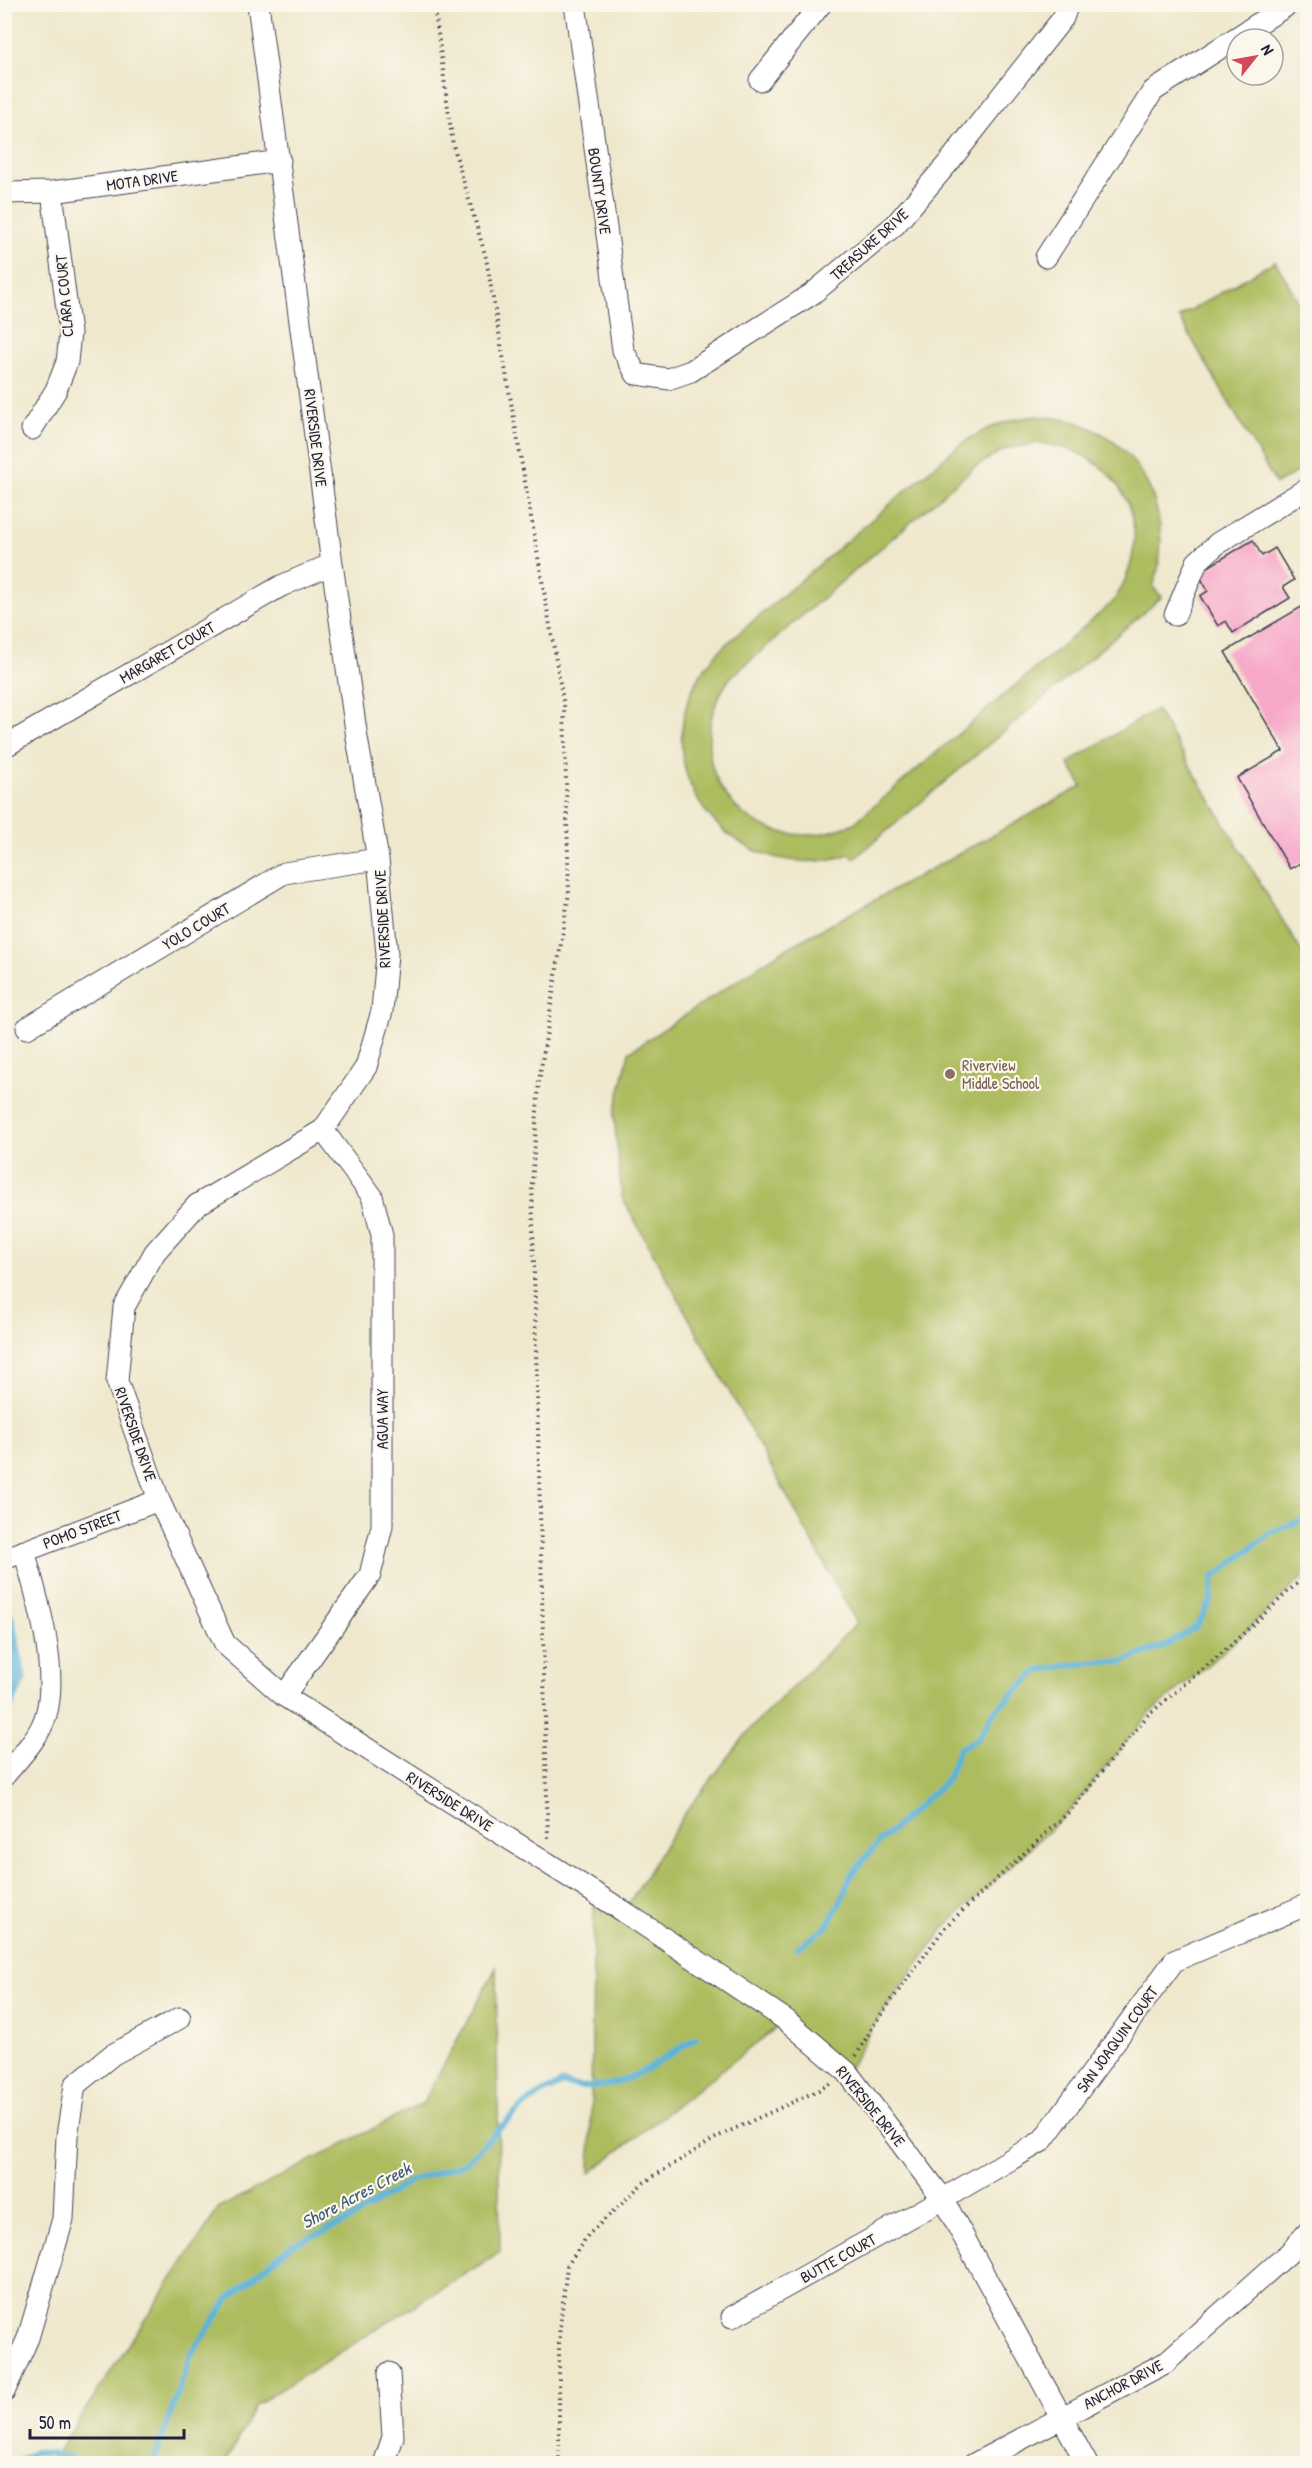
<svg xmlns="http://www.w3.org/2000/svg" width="1312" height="2468" font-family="'Patrick Hand',sans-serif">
	<rect width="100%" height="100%" fill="#fbf7ec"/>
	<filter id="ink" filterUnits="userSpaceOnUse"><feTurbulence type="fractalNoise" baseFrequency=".0167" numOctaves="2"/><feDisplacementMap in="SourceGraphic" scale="12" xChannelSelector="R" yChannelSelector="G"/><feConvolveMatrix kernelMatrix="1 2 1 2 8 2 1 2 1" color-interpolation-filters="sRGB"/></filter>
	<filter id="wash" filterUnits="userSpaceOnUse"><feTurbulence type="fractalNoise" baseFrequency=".008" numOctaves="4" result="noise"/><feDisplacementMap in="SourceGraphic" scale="24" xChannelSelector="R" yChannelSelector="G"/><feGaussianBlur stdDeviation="1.35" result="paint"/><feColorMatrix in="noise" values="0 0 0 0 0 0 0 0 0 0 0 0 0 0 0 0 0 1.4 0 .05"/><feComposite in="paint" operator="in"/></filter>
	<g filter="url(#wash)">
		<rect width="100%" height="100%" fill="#efe8cd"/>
		<path fill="#adbc5f" stroke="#686f4d" stroke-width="1.5" fill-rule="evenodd" d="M1275,261L1307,316V466L1276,484L1179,317Z
			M1037,416C1051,417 1065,419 1078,423C1146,445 1176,522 1153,587L1162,597L854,859L850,854C753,888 653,799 689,698C696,677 709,661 725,645L958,446C984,428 1006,419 1037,416ZM1038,443C1124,451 1161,531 1113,602L854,823C755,870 667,768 730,678L976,466L1005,449Z
			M1156,709L1307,961V1573L1230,1646L1148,1715L1071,1810L946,1926L875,2023L847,2072L786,2020L590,2173L594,1892L624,1911L685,1813L751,1728L857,1623L622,1197L614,1116L629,1052L782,951L1082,786L1068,763Z
			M496,1968L500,2252L256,2405L225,2463H50L219,2208L423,2103Z"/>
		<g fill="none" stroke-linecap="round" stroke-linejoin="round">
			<path stroke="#5bb3d8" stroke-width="6" d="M797,1948L826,1927L842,1899L850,1876L879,1842L947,1780L959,1749L979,1738L994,1711L1039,1670L1093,1662H1122L1168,1644L1197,1626L1211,1600L1213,1578L1272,1532L1308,1518
				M15,2464L34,2452L71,2457L79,2464
				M147,2464L156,2456L191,2354L229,2298L292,2245L346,2222L410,2181L465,2163L514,2114L535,2097L562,2083C614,2099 654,2064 696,2038"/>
			<path stroke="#5bb3d8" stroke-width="21" d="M4,1619L16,1677L4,1703"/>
		</g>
		<g id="blocks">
			<path fill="#f7a8c9" d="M1253,540L1262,556L1275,548L1294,580L1283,587L1290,598L1233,633L1226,621L1218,626L1200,596L1208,591L1198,573Z
				M1308,603V769L1303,772L1308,779V859L1290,869L1237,778L1283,751L1225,652Z"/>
		</g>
	</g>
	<g filter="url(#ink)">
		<use href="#blocks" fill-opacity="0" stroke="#414051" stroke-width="1.5"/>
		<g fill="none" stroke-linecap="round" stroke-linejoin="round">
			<g stroke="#414051" stroke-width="23">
				<path id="minor" d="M258,4L332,564L357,738L378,859L387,954L382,1011L366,1067L323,1130L197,1205L155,1252L124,1307L117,1381L159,1500L225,1644L284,1696L623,1911L786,2020L847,2072L943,2199L1087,2464
					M575,4L623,350L636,374L668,379L691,371L812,294L895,225L949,162L1063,18L1068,4
					M760,80L821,4
					M4,193L52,192L280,161
					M1046,257L1153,91L1289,4
					M32,429L56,390L67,362L70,333L52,192
					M1175,615L1197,562L1218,543L1308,488
					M4,747L281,586L332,564
					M27,1028L284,873L378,859
					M4,1559L159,1500
					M284,1696L370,1575L382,1526V1235L372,1196L323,1130
					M4,1776C19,1758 40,1737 46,1715C59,1669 37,1596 24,1551
					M732,2317L943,2199L1042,2141L1174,1961L1308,1904
					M4,2392L28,2338L63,2219L67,2136L75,2085L112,2055L180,2018
					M384,2464L393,2437L389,2373
					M974,2464L1165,2363L1289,2253L1308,2232"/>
			</g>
			<path stroke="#414051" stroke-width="4" stroke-dasharray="1.5 4.5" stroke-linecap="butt" d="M434,4L453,145L486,258L564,706L569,893L539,1081L532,1185L548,1839
				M856,2056L875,2023L946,1926L1071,1810L1148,1715L1230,1646L1308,1573
				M559,2464V2335L567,2266L588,2235L643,2183L719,2136L819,2090L831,2083"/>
			<use href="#minor" stroke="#fff" stroke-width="21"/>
		</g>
	</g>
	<circle fill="#8d6e63" stroke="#fbf7ec" stroke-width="2" cx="950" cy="1074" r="6"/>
	<g text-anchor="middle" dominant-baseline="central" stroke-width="4.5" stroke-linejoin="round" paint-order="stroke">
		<g font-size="16" fill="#22223b" stroke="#fbf7ec">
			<text transform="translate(142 180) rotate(-8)">MOTA DRIVE</text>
			<text transform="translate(600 191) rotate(82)">BOUNTY DRIVE</text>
			<text transform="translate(869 244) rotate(-42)">TREASURE DRIVE</text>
			<text transform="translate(64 296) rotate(-95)">CLARA COURT</text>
			<text transform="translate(316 438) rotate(83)">RIVERSIDE DRIVE</text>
			<text transform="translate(167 652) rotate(-30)">MARGARET COURT</text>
			<text transform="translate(382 919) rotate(-93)">RIVERSIDE DRIVE</text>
			<text transform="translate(196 926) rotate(-31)">YOLO COURT</text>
			<text transform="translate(382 1419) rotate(-90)">AGUA WAY</text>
			<text transform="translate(136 1434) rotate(71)">RIVERSIDE DRIVE</text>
			<text transform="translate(82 1529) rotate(-21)">POMO STREET</text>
			<text transform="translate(450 1801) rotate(32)">RIVERSIDE DRIVE</text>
			<text transform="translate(1117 2039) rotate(-54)">SAN JOAQUIN COURT</text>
			<text transform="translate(871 2106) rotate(51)">RIVERSIDE DRIVE</text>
			<text transform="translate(838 2258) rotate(-29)">BUTTE COURT</text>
			<text transform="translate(1123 2384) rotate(-28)">ANCHOR DRIVE</text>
		</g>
		<g font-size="16" fill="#785e54" stroke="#fbf7ec" text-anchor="start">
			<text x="962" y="1065">Riverview<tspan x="962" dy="18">Middle School</tspan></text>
		</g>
		<g font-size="18" font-style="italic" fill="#395c7a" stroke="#fbf7ec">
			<text transform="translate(356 2195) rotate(-28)">Shore Acres Creek</text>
		</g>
	</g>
	<rect width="1312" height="2468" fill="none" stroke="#fbf7ec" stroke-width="24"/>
	<g transform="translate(1255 57) rotate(59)"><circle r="28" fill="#fbf7ec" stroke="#a4a2a5" stroke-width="1.5"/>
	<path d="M0-4.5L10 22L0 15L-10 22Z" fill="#d1495b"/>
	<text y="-9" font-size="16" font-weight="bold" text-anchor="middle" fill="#22223b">N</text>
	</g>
	<path d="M30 2429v9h154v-9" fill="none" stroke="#22223b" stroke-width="3"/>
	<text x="39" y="2429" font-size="18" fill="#22223b" stroke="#fbf7ec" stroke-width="4.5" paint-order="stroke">50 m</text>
</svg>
